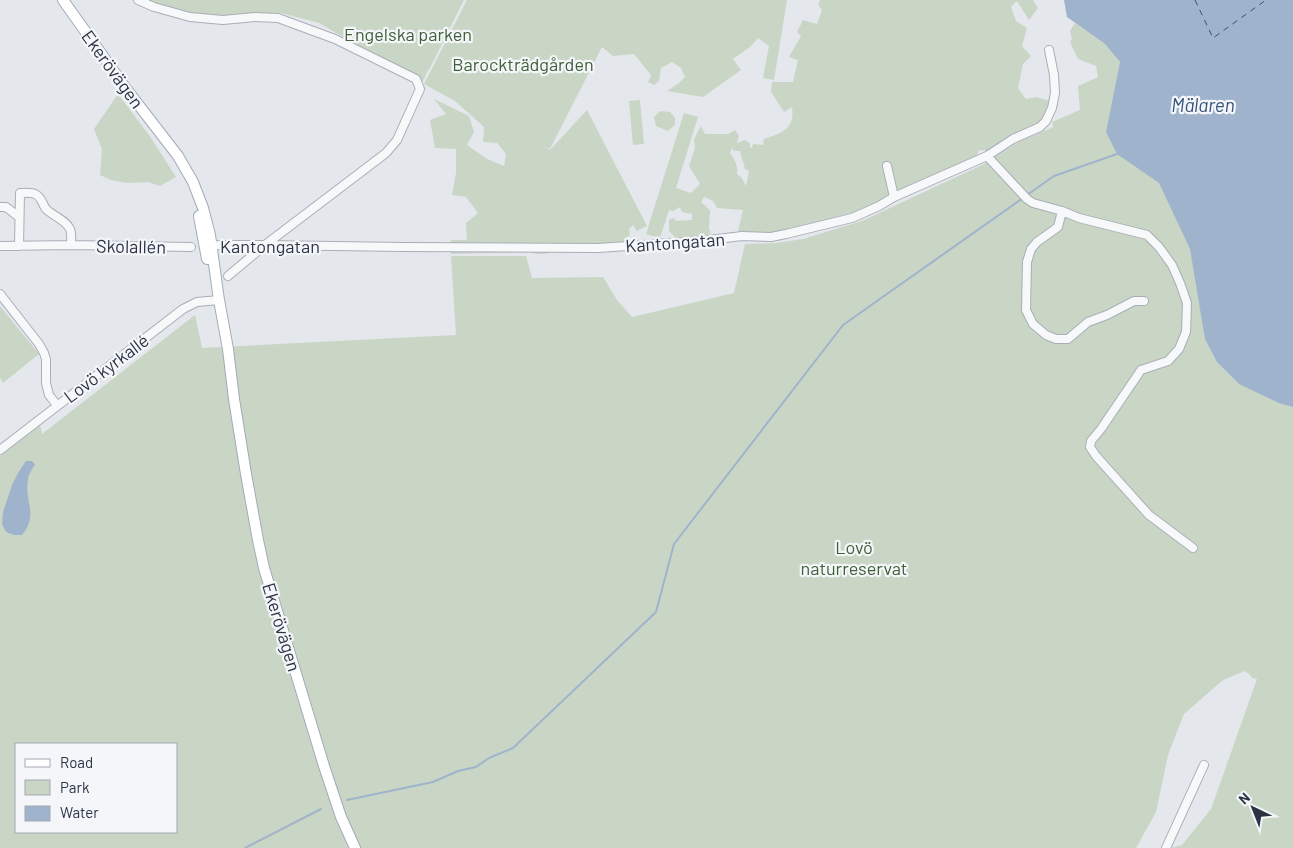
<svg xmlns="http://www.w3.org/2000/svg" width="1293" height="848" font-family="Barlow,sans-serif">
	<rect width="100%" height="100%" fill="#e4e7ec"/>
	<path fill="#c9d6c5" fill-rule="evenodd" d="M147,0H464L429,70H428L423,81L353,44L350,41L319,23L281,13L219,16L166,9Z
		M467,0H787L774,80L763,78L769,46L758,38L750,47L733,59L741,70L703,97L667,91L679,83L685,77L681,68L672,62L661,68L659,81L654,85L648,82L651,75L634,54L613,56L602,47L550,149L541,145L550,150L587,110L647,226L637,231L633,225L629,229L630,235L624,240V250L597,252L571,251L563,253L556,250C549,254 539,256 531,252L451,254V240H467L466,223L478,213L466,197L452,195L456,173V149L435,148L430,120L446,114L434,99L469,116L474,132L467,145L487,159L504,166L506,154L497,143L483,142L484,127L455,101L424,84Z
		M820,0H1033L1038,8L1029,20L1017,1L1011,7L1016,21L1027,28L1022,46L1031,56L1023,64L1018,88L1026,99L1036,97L1051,101L1043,119L1026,131L991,151L979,150L976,160L866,209L832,218L802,228L763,234L753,237L738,231L743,210L717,208L713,201L704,197L701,202L710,210L709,229L711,233L705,238L678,240L669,231V220L674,218L676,221L692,220V214L682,212L680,207L673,211L669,210L660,238L646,234L684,113L698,117L676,188L691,193L700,184L689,166L695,148L694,140L695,137L701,126L705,134H728L735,130L739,136L737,143L745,140L750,143V147L752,148L753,144L763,145L764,139C782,133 795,129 792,107L784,112L771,92L772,82H793L798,60L789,57L801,36L797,32L803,20L817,24L822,10L818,5ZM732,148L734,151H740L745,169L749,171L746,186L742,178L737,174C738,166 735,159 730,153Z
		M1293,0V848H1171L1182,845L1211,809L1257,679L1252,678L1249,674L1245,671L1223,680L1184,714L1168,755L1156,812L1136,848H0V456L40,425L42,434L195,315L202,348L456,335L451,256H526L532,278L603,277L617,300L632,317L734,293L745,244L776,243L803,239L862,221L982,165L1019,142L1053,127L1052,122L1080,110L1078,86L1098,77L1096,66L1078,59L1070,42L1072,39L1070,31L1075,23L1105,44L1120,62L1113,100ZM16,744H176V832H16Z
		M118,94L149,135L176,177L160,186L148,182L127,183L111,180L100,175L102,149L94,129Z
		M640,100L644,144L633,145L629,101Z
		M660,111L670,112L675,118V125L668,131L656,126L654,117Z
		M0,306L39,354L3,383L0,378Z"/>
	<path fill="#9fb4cc" d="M1064,0H1293V407L1279,403L1239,384L1217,362L1205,339L1190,249L1159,183L1117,154L1106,132L1120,62L1105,44L1067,17Z
		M26,461H32L35,465C32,469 28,475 28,480C24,501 39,515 22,535H14L6,532L2,524L3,512L12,485L18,473Z"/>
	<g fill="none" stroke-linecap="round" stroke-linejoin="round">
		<path stroke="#9fb4cc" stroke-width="2" d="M1027,195L1054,176L1117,154
			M347,800L433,782L458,771L476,767L489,758L513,748L656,612L674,544L843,325L1023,198
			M245,848L321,809"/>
		<path stroke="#34527a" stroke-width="1" stroke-dasharray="6 5" stroke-linecap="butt" d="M1195,0L1213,38L1266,0"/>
		<g stroke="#a9aeb7" stroke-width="10">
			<path id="minor" d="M138,0L154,7L190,17L223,20L255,17L278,18L335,39L416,79L420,89L397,140L386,153L265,245L228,276
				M987,156L1027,199L1033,203L1062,211L1079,218L1147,235L1159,247L1172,265L1180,283L1187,303L1186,332L1179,349L1168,361L1141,370L1101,429L1091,441L1090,447L1096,456L1149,515L1193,548
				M887,166L894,197
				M0,207H6L19,217
				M1062,211L1058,227L1037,242L1031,249L1027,262L1026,310L1033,324L1046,335L1056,339H1068L1088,322L1107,315L1134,301H1144
				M0,246L71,245L191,247
				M19,246L20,193C24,193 31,192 35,194C42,197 42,204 46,209C53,216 66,220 70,229C72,234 71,240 71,245
				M207,246L221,245H265L403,247L598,248L701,241L742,236L771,237L786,234L852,218L879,206L894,197L987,156L1013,139L1040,127L1046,121L1052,108L1055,93L1054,75L1049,50
				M0,294L39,344L44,353L46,359V383L49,395L57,405
				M0,450L183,309L197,302L219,300
				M1166,848L1204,765"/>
		</g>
		<g stroke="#a3abb8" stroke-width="12">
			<path id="major" d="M63,0L127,90L178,156L193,182L203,208L210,235L219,300L228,349L234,399L246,474L258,540L264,568L324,766L341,817L355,848
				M199,216L207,259"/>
		</g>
		<use href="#minor" stroke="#f7f8fa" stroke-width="8"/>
		<use href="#major" stroke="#fff" stroke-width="10"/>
	</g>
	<g text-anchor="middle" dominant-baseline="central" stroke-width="4.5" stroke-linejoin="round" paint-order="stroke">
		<g font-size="18" fill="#3f6138" stroke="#f4f6f9">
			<text x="408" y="34">Engelska parken</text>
			<text x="523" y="64">Barockträdgården</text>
			<text x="854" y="547">Lovö<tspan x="854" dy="21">naturreservat</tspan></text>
		</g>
		<g font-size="18" fill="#2b3445" stroke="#f4f6f9">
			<text transform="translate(113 69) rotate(54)">Ekerövägen</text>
			<text transform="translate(675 242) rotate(-4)">Kantongatan</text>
			<text transform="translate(131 246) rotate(1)">Skolallén</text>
			<text x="270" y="246">Kantongatan</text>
			<text transform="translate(106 368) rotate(-37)">Lovö kyrkallé</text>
			<text transform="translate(282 627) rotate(73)">Ekerövägen</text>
		</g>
		<g font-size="19" font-style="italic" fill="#34527a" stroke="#f4f6f9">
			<text x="1203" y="104">Mälaren</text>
		</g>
	</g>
	<rect x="15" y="743" width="162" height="90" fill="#f4f6f9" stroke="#a4a8b1"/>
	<rect x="25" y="759" width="25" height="8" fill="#ffffff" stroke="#a4a8b1"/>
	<text x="60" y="768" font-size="15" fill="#2b3445">Road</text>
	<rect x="25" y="780" width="25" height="15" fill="#c9d6c5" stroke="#a4a8b1"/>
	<text x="60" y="793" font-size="15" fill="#2b3445">Park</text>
	<rect x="25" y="806" width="25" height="15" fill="#9fb4cc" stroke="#a4a8b1"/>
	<text x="60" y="818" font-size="15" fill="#2b3445">Water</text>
	<g transform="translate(1253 808) rotate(317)" stroke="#f4f6f9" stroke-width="4" paint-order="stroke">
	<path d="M0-4L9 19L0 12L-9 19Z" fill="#2b3445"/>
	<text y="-8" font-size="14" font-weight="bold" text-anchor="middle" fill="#2b3445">N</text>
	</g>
</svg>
